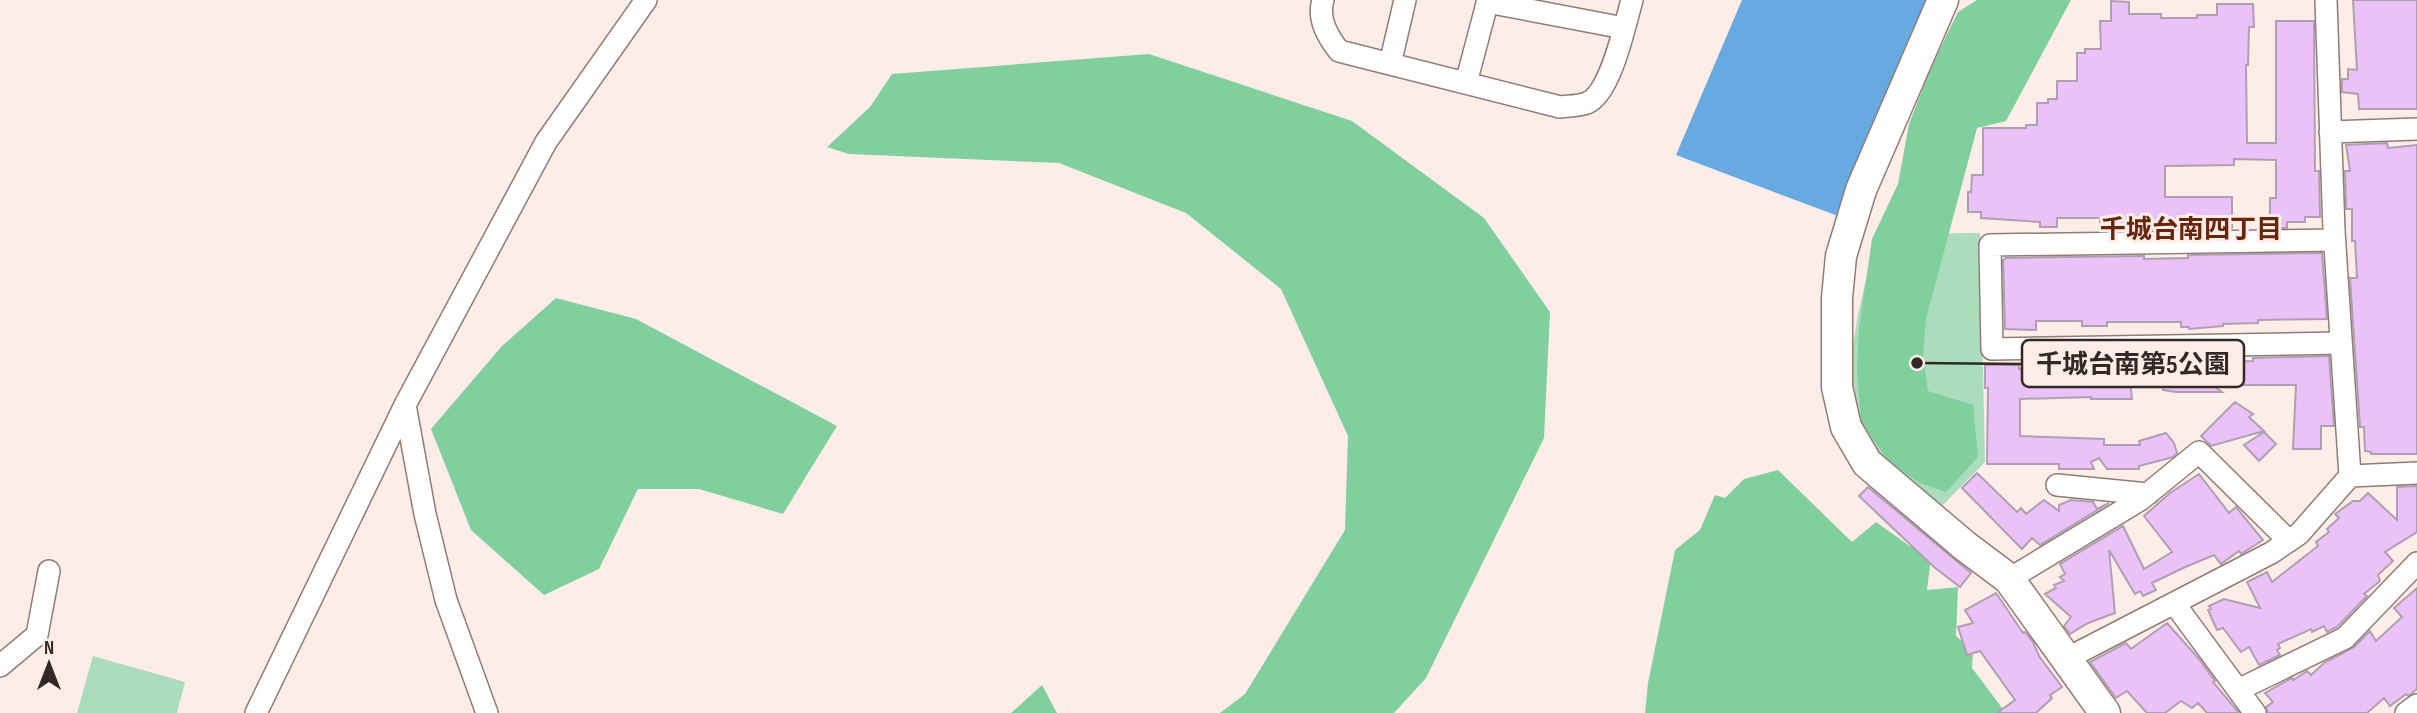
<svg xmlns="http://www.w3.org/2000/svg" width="2417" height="713" font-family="'Sofia Sans Condensed','Noto Sans JP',sans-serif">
	<rect width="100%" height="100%" fill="#fcede8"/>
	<path fill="#abdcbb" d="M1980,233L1985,462L1939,509C1917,489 1890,471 1873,447C1830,386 1863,300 1877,234Z
		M93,656L185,682L177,713H77Z"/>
	<path fill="#80cf9d" d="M1977,0H2071L2006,121L1977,128L1926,319L1923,356L1928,391L1973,405L1978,457L1946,492L1920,483L1888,461L1861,421L1857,371L1859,328L1872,239L1898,184L1909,124L1932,65L1958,12Z
		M1149,54L1352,121L1484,218L1550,312L1544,438L1426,678L1394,713H1220L1245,694L1345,530L1348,436L1281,289L1186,213L1059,163L849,154L827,147L870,107L892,74Z
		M556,298L636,319L837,426L783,514L699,489H638L599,569L544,595L471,530L431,429L502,346Z
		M1778,470L1852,542L1876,522L1911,547L1932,549L1927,590L1958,587L1956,636L1973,650L1972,668L2006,713H1645L1648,683L1675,550L1700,530L1715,495L1725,498L1744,479Z
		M1042,685L1057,713H1011Z"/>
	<path fill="#67a9e1" d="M1742,0H1927L1838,216L1676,155Z"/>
	<path fill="#ebc2f7" stroke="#aea0b2" stroke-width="2" d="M2353,0H2417V109H2359L2358,94L2342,92V79H2348V69L2357,70Z
		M2111,1L2129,2V14H2161V18H2197V15H2217V4H2253L2254,27H2249L2248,65H2246L2247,143H2276V21H2314L2315,171H2319L2320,217H2305V222H2287V228H2270V198H2276V160L2234,159V165L2165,166V197H2232V228L2100,230V218H2057V227H2040V222L1981,218V212H1968V192H1971L1972,175H1983V128H2026V125H2037V103H2048V99H2057V81H2077V53H2085V49H2101L2100,21H2111Z
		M2387,143L2388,148L2417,145V454H2371V452L2365,451L2364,427H2360L2350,278H2357L2355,241H2352V209H2346L2345,171H2350L2346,145Z
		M2322,253L2327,319L2258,320V323L2223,324V326L2189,329V327H2181V322H2107V326H2082V321H2036V330L2005,329L2003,260L2006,258L2144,256V259L2188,258V255Z
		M2329,356L2334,426H2321V449H2293L2296,385H2212L2222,392H2176L2163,390L2164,383H2138V360L2214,362L2253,361V358Z
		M1985,365H2019V369H2047V372H2129L2132,399H2091V397L2020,399V436L2104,439V445H2140L2139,441L2166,433L2174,443L2177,453L2173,457L2139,466V469H2107L2099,458L2091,462L2094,469H2059V464H1987L1988,388H1985Z
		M2235,402L2253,414L2249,417L2264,431L2211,446L2201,436Z
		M2264,432L2276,444L2259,461L2244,445Z
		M1977,473L2017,512L2021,508L2026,514L2044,500L2059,511V505L2071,500L2093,502L2097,509L2109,503L2040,545L2032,538L2022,549L1962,488Z
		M2199,474L2229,513L2236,507L2263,540L2241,554L2239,551L2221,564L2214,555L2183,568L2152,583L2156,590L2143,596L2140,591L2135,594L2109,550L2115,613L2088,623L2070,634L2064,626L2071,617L2045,594L2056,588L2054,585L2064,581L2060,577L2065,574L2060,564L2123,526L2144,569L2172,552L2144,516L2170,493Z
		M2417,486V532L2385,552L2393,561L2378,575L2380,581L2364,594L2367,596L2337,627L2327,632L2324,626L2312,632L2311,629L2278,644L2280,648L2277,650L2280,655L2259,665L2249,647L2241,652L2223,628L2217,630L2208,610L2211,609L2209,606L2224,599L2260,608L2247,582L2267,572L2272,582L2318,546L2316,542L2329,532L2327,529L2339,518L2335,514L2353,501H2360L2368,493L2397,520V487Z
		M1868,487L1971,573L1960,587L1934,567L1859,496Z
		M2417,588V689L2412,693L2408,696L2406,694L2390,706L2384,698L2367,713H2268L2266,707L2273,702L2265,693L2292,678L2293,680L2307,671L2311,675L2324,663L2354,647L2370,631L2376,641L2402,617L2394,608Z
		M1996,593L2023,633L2025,632L2033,642L2039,656L2062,687L2050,695L2052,698L2036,713H1997L2015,700L1980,651L1967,655L1958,627L1973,623L1965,610Z
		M2167,623L2199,659L2215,681L2213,682L2239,713H2207L2198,703L2192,708L2181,701L2165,713H2147L2127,691L2116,698L2090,662L2126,643L2131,649Z"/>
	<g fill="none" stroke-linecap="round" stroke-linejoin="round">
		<g stroke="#917c74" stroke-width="24">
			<path id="street" d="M1323,0C1317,19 1328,37 1339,51L1560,107C1568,106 1579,106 1587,103C1611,93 1625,24 1632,0
				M1487,2L1624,28
				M1390,64L1405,0
				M1466,83L1488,0
				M2330,132L2417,129
				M2334,240L1990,245L1992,349L2341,343
				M405,405L425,514L446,600L487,713
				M2350,476L2417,473
				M2057,485L2148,494
				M2009,579L2140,500L2199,452L2289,541
				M2174,603L2255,713
				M2066,659L2271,553L2299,534L2350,476L2334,231L2326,0
				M0,666L37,635L49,571
				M2238,690L2345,638L2417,563
				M256,713L405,405L546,142L646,0
				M2406,713L2417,705"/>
		</g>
		<g stroke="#917c74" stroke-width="33">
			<path id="secondary" d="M1943,0L1861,190L1841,256L1837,298V387L1846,427L1867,463L1965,546L2009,579L2105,713"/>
		</g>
		<use href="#street" stroke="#fff" stroke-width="21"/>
		<use href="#secondary" stroke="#fff" stroke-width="30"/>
	</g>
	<g text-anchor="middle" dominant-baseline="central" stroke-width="6" stroke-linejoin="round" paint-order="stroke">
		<g font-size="26" font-weight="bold" fill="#67260b" stroke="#fcede8">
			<text x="2191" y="230">千城台南四丁目</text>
		</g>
	</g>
	<path fill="none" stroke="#322926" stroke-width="2.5" d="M1917 363L2022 364"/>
	<circle fill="#322926" stroke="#fcede8" stroke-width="2.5" cx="1917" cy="363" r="7"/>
	<rect fill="#fcede8" stroke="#322926" stroke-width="2.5" x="2022" y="340" width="222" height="47" rx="7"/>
	<g font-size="26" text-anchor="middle" font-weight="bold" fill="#322926">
		<text x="2133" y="373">千城台南第5公園</text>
	</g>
	<g transform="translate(49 664)" stroke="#fcede8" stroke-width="5" paint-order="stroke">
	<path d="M0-5L12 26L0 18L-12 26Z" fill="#322926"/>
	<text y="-10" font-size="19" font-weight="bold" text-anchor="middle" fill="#322926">N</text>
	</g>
</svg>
